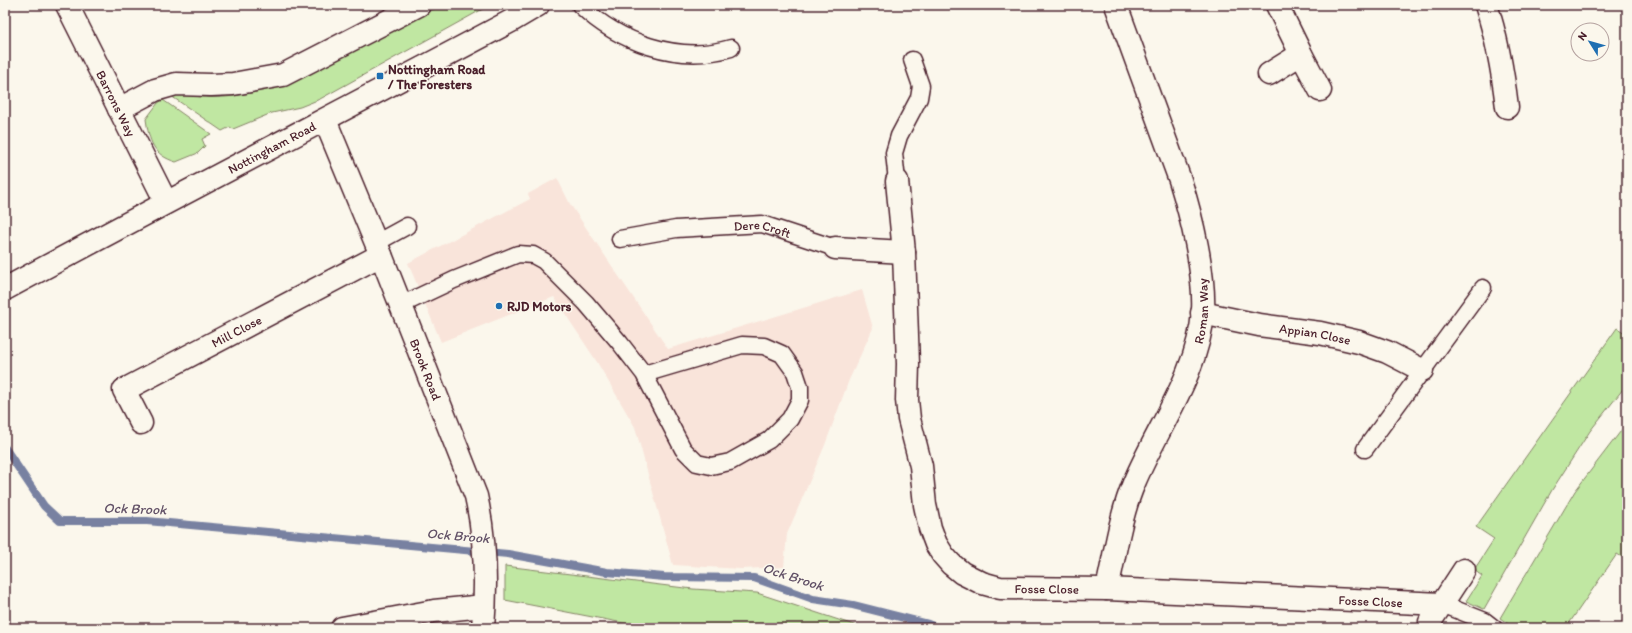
<svg xmlns="http://www.w3.org/2000/svg" width="1632" height="633" font-family="Itim,sans-serif">
	<rect width="100%" height="100%" fill="#fbf7ec"/>
	<filter id="ink" filterUnits="userSpaceOnUse"><feTurbulence type="fractalNoise" baseFrequency=".025" numOctaves="2"/><feDisplacementMap in="SourceGraphic" scale="8" xChannelSelector="R" yChannelSelector="G"/><feConvolveMatrix kernelMatrix="1 2 1 2 8 2 1 2 1" color-interpolation-filters="sRGB"/></filter>
	<g filter="url(#ink)">
		<path fill="#f9e4da" d="M557,178L570,204L668,349L862,290L873,328L849,380L825,445L787,534L784,567L741,569L673,565L635,427L597,362L554,297L441,342L408,263L530,199L528,194Z"/>
		<path fill="#c0e7a2" stroke="#858366" d="M442,5H490L320,99L300,107L272,113L233,129L230,127L222,131L171,96V94C182,94 192,96 202,97C233,100 271,89 300,79Z
			M163,100L211,134L202,139L205,146L198,153L176,162C153,155 149,141 146,119L158,103Z
			M1617,328L1627,334V384L1590,431L1552,490L1484,609L1466,601L1482,576L1474,570L1494,539L1476,527Z
			M1627,423V490L1623,497L1627,500V560L1617,554L1566,628H1514L1500,618L1575,491Z
			M505,566L693,589L757,593L863,628H649L505,600Z"/>
		<g fill="none" stroke-linecap="round" stroke-linejoin="round">
			<path stroke="#7881a1" stroke-width="8" d="M5,448L44,506L60,521H147L508,554L607,572L664,577L754,578L813,599L853,605L928,624L938,628"/>
			<g stroke="#4a1f2b" stroke-width="19">
				<g id="service">
					<path d="M580,5C618,42 678,64 731,48"/>
					<path d="M897,181L894,153L899,136L919,98L921,86L912,60"/>
					<path id="s1" d="M620,239L676,229L762,224L835,248"/>
					<path d="M376,243L407,226"/>
					<path d="M401,305L454,280L518,254L533,255L544,261L586,303L620,343L644,374L683,449L697,463L711,466L730,462L769,440L790,419L800,400V387L795,372L782,354L764,346L742,345L644,374"/>
					<path d="M1365,449L1483,288"/>
					<path d="M1442,604L1485,621L1494,628"/>
				</g>
			</g>
			<g stroke="#4a1f2b" stroke-width="25">
				<g id="minor">
					<path id="s2" d="M67,5L166,202"/>
					<path d="M1277,5L1301,54L1320,90"/>
					<path d="M1486,5C1497,38 1503,73 1507,107"/>
					<path d="M1269,74L1301,54"/>
					<path d="M119,109L155,90L176,84L211,85L233,84L283,75L419,5"/>
					<path id="s3" d="M325,120L381,255L476,496C486,541 487,582 483,628"/>
					<path id="s4" d="M897,181L904,252L908,364L907,400L909,419L921,466L925,505L930,528L936,544L943,555L951,564L962,573L982,583L1000,588L1107,589L1442,604"/>
					<path d="M835,248L904,252"/>
					<path id="s5" d="M1202,313L1259,325L1320,333L1359,342L1387,352L1422,370"/>
					<path id="s6" d="M141,423L124,390L381,255"/>
					<path id="s7" d="M1107,589C1115,554 1120,516 1134,483C1157,428 1199,372 1203,312C1205,273 1192,218 1180,180L1116,5"/>
					<path d="M1430,622L1464,570"/>
					<path d="M342,628L434,611L484,606"/>
				</g>
			</g>
			<g stroke="#4a1f2b" stroke-width="25">
				<g id="primary">
					<path id="s8" d="M5,289C173,198 342,111 511,21L538,5"/>
				</g>
			</g>
			<use href="#service" stroke="#fbf7ec" stroke-width="16"/>
			<use href="#minor" stroke="#fbf7ec" stroke-width="22"/>
			<use href="#primary" stroke="#fbf7ec" stroke-width="22"/>
		</g>
	</g>
	<g fill="#1f6fb2" stroke="#fbf7ec" stroke-width="1.5">
		<rect x="376" y="72" width="8" height="8" rx="2"/>
		<circle cx="499" cy="306" r="4"/>
	</g>
	<g text-anchor="middle" dominant-baseline="central" stroke-width="3" stroke-linejoin="round" paint-order="stroke">
		<g font-size="13" font-weight="bold" fill="#4a1f2b" stroke="#fbf7ec" text-anchor="start">
			<text x="388" y="69">Nottingham Road<tspan x="388" dy="15">/ The Foresters</tspan></text>
			<text x="507" y="306">RJD Motors</text>
		</g>
		<g font-size="13" fill="#4a1f2b" stroke="#fbf7ec">
			<text stroke="none"><textPath href="#s2" startOffset="110">Barrons Way</textPath></text>
			<text stroke="none"><textPath href="#s8" startOffset="302">Nottingham Road</textPath></text>
			<text stroke="none"><textPath href="#s1" startOffset="144">Dere Croft</textPath></text>
			<text stroke="none"><textPath href="#s7" startOffset="296">Roman Way</textPath></text>
			<text stroke="none"><textPath href="#s6" startOffset="164">Mill Close</textPath></text>
			<text stroke="none"><textPath href="#s5" startOffset="115">Appian Close</textPath></text>
			<text stroke="none"><textPath href="#s3" startOffset="269">Brook Road</textPath></text>
			<text stroke="none"><textPath href="#s4" startOffset="494">Fosse Close</textPath></text>
			<text stroke="none"><textPath href="#s4" startOffset="818">Fosse Close</textPath></text>
		</g>
		<g font-size="14" font-style="italic" fill="#615066" stroke="#fbf7ec">
			<text transform="translate(135 509) rotate(2)">Ock Brook</text>
			<text transform="translate(458 536) rotate(5)">Ock Brook</text>
			<text transform="translate(793 577) rotate(18)">Ock Brook</text>
		</g>
	</g>
	<rect width="1632" height="633" fill="none" stroke="#fbf7ec" stroke-width="20"/>
	<rect x="10" y="10" width="1612" height="613" fill="none" stroke="#4a1f2b" stroke-width="1.5" filter="url(#ink)"/>
	<g transform="translate(1590 42) rotate(307)"><circle r="19" fill="#fbf7ec" stroke="#b4a19f"/>
	<path d="M0-3L7 15L0 10L-7 15Z" fill="#1f6fb2"/>
	<text y="-6" font-size="11" font-weight="bold" text-anchor="middle" fill="#4a1f2b">N</text>
	</g>
</svg>
